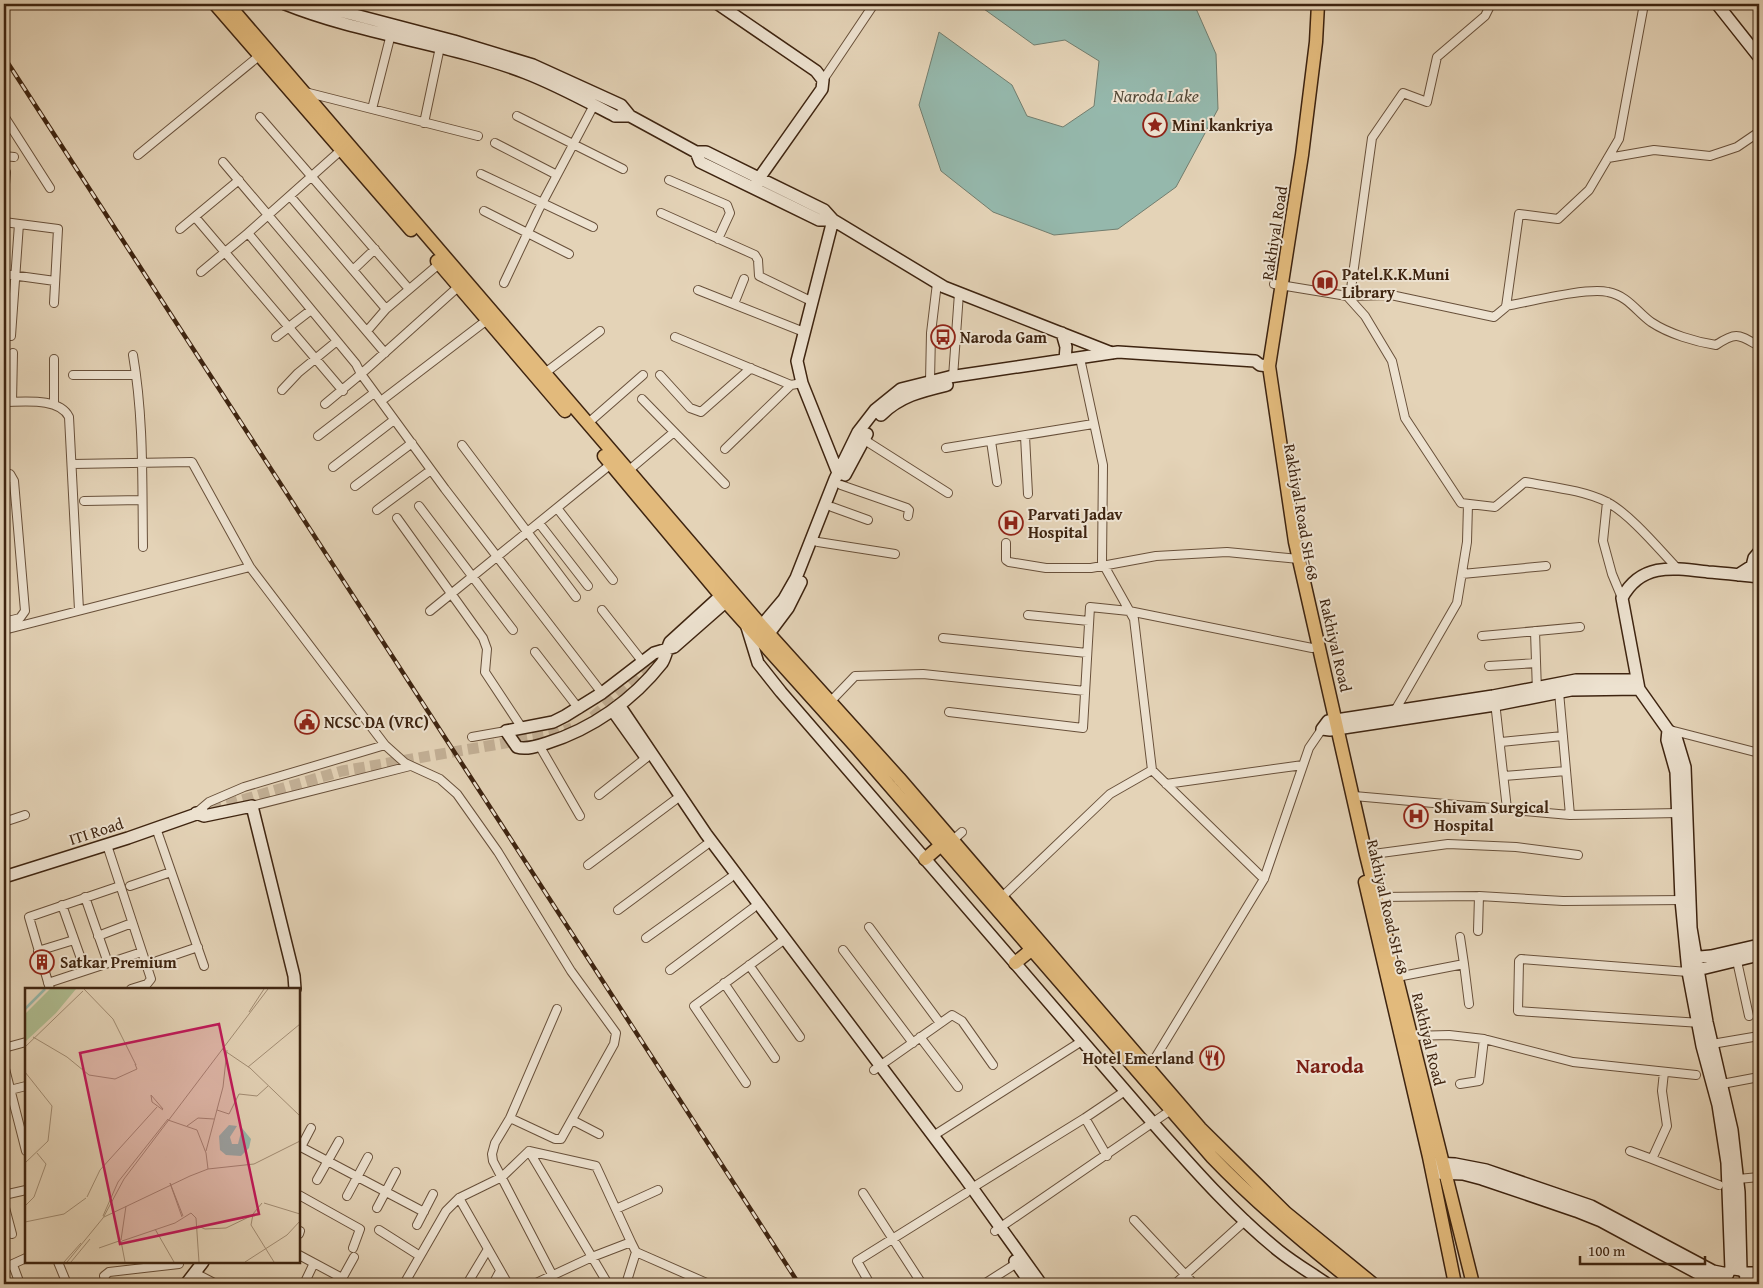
<svg xmlns="http://www.w3.org/2000/svg" width="1763" height="1288" font-family="'Gentium Book Plus',serif">
	<rect width="100%" height="100%" fill="#e4d3b7"/>
	<filter id="stains"><feTurbulence type="fractalNoise" baseFrequency=".004" numOctaves="4"/><feColorMatrix values="0 0 0 0 .2 0 0 0 0 .09 0 0 0 0 .02 0 0 0 .5 -.17"/></filter>
	<radialGradient id="worn" r=".72"><stop offset=".6" stop-color="#630" stop-opacity="0"/><stop offset="1" stop-color="#630" stop-opacity=".3"/></radialGradient>
	<path fill="#95b8ac" stroke="#727d6e" d="M977,4H1194L1216,54L1218,109L1176,187L1118,229L1054,235L993,212L941,171L919,105L939,32L1012,85L1027,116L1063,127L1094,106L1099,61L1065,40L1034,45Z"/>
	<g fill="none" stroke-linecap="round" stroke-linejoin="round">
		<path stroke="#c3b096" stroke-width="11" stroke-dasharray="11 5.5" stroke-linecap="butt" d="M593,717L651,666
			M211,809L342,771L552,735L572,728"/>
		<g stroke="#68503a" stroke-width="10">
			<path id="street" d="M1758,8H1759
				M823,80L874,4
				M305,92L478,136
				M372,109L391,34
				M4,116L50,188
				M517,116L623,169
				M260,117L409,289
				M424,123L440,47
				M4,141H5
				M495,143L557,175
				M138,155L259,56
				M4,156L14,157
				M1608,158L1654,150L1710,156L1737,147L1759,132
				M223,162L385,353
				M481,174L593,227
				M669,180L727,205L730,213L718,239
				M290,196L386,309
				M4,197L6,172
				M484,211L569,254
				M661,213L755,255L758,260L759,276L813,302
				M195,217L343,391
				M4,222L58,229L54,303
				M180,229L239,180
				M353,270L375,249
				M201,272L248,233
				M4,274L55,281
				M504,283L538,211L594,105
				M1274,284L1347,296L1391,295L1494,317L1506,307L1519,214L1558,219L1589,190L1619,139L1644,4
				M458,287L361,374L445,489L602,693
				M698,290L804,332
				M1347,296L1365,316L1392,361L1405,418L1461,503L1495,507L1525,482C1551,487 1583,490 1607,502C1631,515 1658,548 1677,568
				M1350,296L1372,138L1403,93L1427,102L1437,57L1485,16L1491,4
				M734,304L744,279
				M1506,306C1529,302 1587,287 1608,292C1628,296 1636,311 1651,322C1669,334 1696,342 1716,345C1737,331 1739,335 1759,346
				M367,331L386,309L439,264
				M11,336L19,224
				M276,337L311,310
				M675,337L791,385L802,383
				M133,355C144,419 142,482 143,547
				M1080,358L1103,465L1102,562L1134,619L1152,770L1264,879
				M545,373L600,331
				M73,375H136
				M660,375L690,408L701,412L751,368
				M953,377L959,293
				M930,381L931,333L937,283
				M282,390L298,373L337,341
				M642,399L725,484
				M381,401L487,320
				M4,402C23,402 59,397 69,417L79,610
				M12,402L13,353
				M54,404V359
				M325,404L361,374L356,364L248,233L340,151
				M587,424L643,375
				M318,436L374,393
				M1025,436L1028,494
				M863,439L948,493
				M991,441L997,482
				M462,445L576,597
				M946,448L1093,424
				M725,449L791,385
				M72,464L192,462L250,567
				M333,467L394,420
				M628,471L674,432
				M4,474H10L14,481L25,611L20,618L4,622
				M841,485L907,508L909,510L908,516
				M355,486L412,443
				M84,501L142,500
				M1607,502L1603,541L1612,574L1622,598
				M419,506L513,630
				M832,507L868,520
				M557,508L613,580
				M377,510L431,470
				M397,518L483,638L487,649L485,672L522,728
				M539,523L588,586
				M818,542L895,554
				M1006,543V560L1009,562L1046,568H1091L1156,556L1227,552L1299,559
				M1462,574L1546,566
				M602,610L642,661
				M430,611L611,464
				M1028,615L1089,621
				M4,630L250,567L385,745L405,763L440,779L457,794L498,852L571,971L616,1033L614,1044L561,1139H555L510,1118
				M1535,631L1537,692
				M1482,636L1580,627
				M943,638L1087,653
				M535,652L579,709
				M1489,666L1536,663
				M1559,692L1570,815
				M831,701L855,676L923,674L1085,691
				M1495,702L1507,809
				M949,712L1083,728L1090,607L1129,611L1312,648
				M1393,714L1457,603L1467,542L1468,504
				M1670,730L1759,753
				M472,737L506,731
				M1501,742L1563,736
				M539,745L580,816
				M1504,776L1566,771
				M1166,784L1303,765
				M599,795L646,758
				M1354,796L1570,815L1679,813
				M252,806L410,766
				M196,813L209,802L244,787L385,745
				M4,822L25,815
				M156,828L204,966
				M952,841L962,832
				M107,845L151,979L147,984L131,989
				M1366,855L1448,844L1516,847L1578,855
				M588,865L675,800
				M130,886L171,872
				M85,897L108,963
				M1378,897L1479,896L1563,901L1686,900
				M1001,898L1110,794L1152,770
				M62,905L85,970
				M618,910L706,845
				M869,927L940,1023
				M1478,931L1479,896
				M98,936L132,923
				M646,938L730,878
				M843,950L913,1043
				M38,951L74,940
				M157,961L198,947
				M1737,961L1749,1016
				M1464,964L1469,1004
				M749,965L800,1037
				M670,970L753,908
				M1688,972L1521,959L1519,961L1518,1011L1701,1023
				M1397,977L1464,964L1460,937
				M48,983L142,952
				M724,983L775,1058
				M50,989L29,917L120,886
				M557,1009L510,1118L495,1143L492,1154L493,1161L557,1284
				M1410,1036L1449,1035L1484,1039L1573,1062L1696,1075
				M920,1037L958,1087
				M1712,1044L1759,1036
				M4,1048L26,1042
				M4,1065L26,1151
				M1149,1068L1264,879L1309,748L1322,729
				M874,1070L952,1015L962,1021L993,1065
				M1664,1072L1662,1091L1667,1126L1652,1159L1719,1185
				M746,1083L694,1006L785,939
				M1460,1084L1479,1081L1484,1039
				M1722,1084L1759,1077
				M10,1090L26,1086
				M1085,1118L1125,1091
				M572,1120L599,1134
				M933,1136L1082,1041
				M299,1146L424,1212
				M301,1147L311,1128
				M1630,1151L1652,1159
				M1738,1179L1759,1177
				M317,1180L339,1141
				M972,1188L1085,1118L1107,1156
				M863,1193L922,1284
				M4,1195L26,1190
				M299,1195L360,1229L353,1248
				M347,1196L368,1157
				M4,1204L12,1234
				M377,1208L396,1172
				M616,1209L658,1190
				M1134,1220L1194,1284
				M417,1225L433,1194
				M379,1230L420,1256
				M995,1231L1171,1110
				M299,1234L300,1231
				M631,1242L636,1252L709,1284
				M299,1255L342,1278
				M58,1262L67,1284
				M13,1265L20,1284
				M4,1268L26,1258
				M195,1273L216,1284
				M305,1282L314,1263
				M107,1284L104,1276L109,1272L179,1264
				M339,1284L354,1257
				M404,1284L446,1211L459,1198
				M467,1284L488,1249
				M493,1284L500,1271
				M508,1284L459,1198L502,1177L529,1151L592,1257L631,1242L596,1166L529,1151
				M534,1284L592,1257L608,1284
				M626,1284L636,1252
				M870,1284L857,1261L966,1193
				M984,1284L1017,1263
				M1175,1284L1246,1220"/>
		</g>
		<g stroke="#3e2410" stroke-width="14">
			<path id="secondary" d="M285,4C362,35 448,43 526,73C557,85 586,101 615,116H630
				M313,4L454,41L533,65L621,105L630,116L696,152L700,162L819,220H833
				M718,4L816,71L823,80L822,89L755,184
				M1717,4L1759,57
				M696,152H706L824,210L833,220L944,287L1112,353
				M833,220L797,361L802,383L838,473L842,474
				M1062,333L1066,347L1065,360
				M881,415C900,396 922,391 947,385
				M845,475L867,434
				M1752,566L1754,558L1759,552
				M1738,575L1752,566L1759,565
				M726,591L670,642C667,648 666,657 662,663C633,700 592,729 547,743C538,746 526,750 517,747L506,731L553,722L565,716L602,693L654,653L674,647L731,597
				M746,624L758,663L781,692L1153,1123C1193,1168 1233,1214 1279,1251C1294,1263 1311,1273 1327,1284
				M757,631L784,599L796,578L835,479L858,432L875,410L901,389L949,377L1118,352L1255,361L1260,365L1269,366
				M764,640L788,608L801,582
				M1637,680H1576L1493,696L1336,720L1328,721L1322,729L1330,730L1495,705L1571,690L1639,689
				M619,705L706,834L965,1178L1041,1284
				M613,711L645,756
				M1668,730L1667,740L1676,772L1681,900L1688,972L1702,1046L1718,1105L1727,1163L1731,1270
				M196,813L204,816L252,806L294,976L295,989
				M4,877L128,838L202,812
				M1689,958L1711,956L1759,945
				M1693,971L1759,955
				M1434,1163L1455,1164L1486,1170L1591,1206L1713,1271L1728,1274
				M1436,1173L1463,1174L1482,1179L1576,1211L1601,1221L1714,1282L1723,1284
				M1015,1261L1031,1284
				M1734,1269L1741,1270L1746,1274L1745,1284
				M1741,1270L1739,1192L1732,1130L1707,1022L1691,928L1685,767L1676,737L1668,730L1639,689L1622,598C1641,562 1674,568 1708,572C1725,573 1742,575 1759,577
				M1745,1273H1759
				M186,1284L203,1262"/>
		</g>
		<g stroke="#3e2410" stroke-width="15">
			<path id="primary" d="M215,4L411,230
				M228,4L761,625L899,778L1200,1128L1286,1213L1373,1284
				M1318,4L1316,42L1302,155L1269,366L1295,542L1366,855L1473,1284
				M437,261L565,411
				M604,456L726,602L856,747L1212,1157C1257,1204 1305,1244 1356,1284
				M925,859L941,845
				M1365,882L1429,1157L1455,1284
				M1015,963L1031,950"/>
		</g>
		<use href="#street" stroke="#ede2d0" stroke-width="8"/>
		<use href="#secondary" stroke="#ede2d0" stroke-width="11"/>
		<use href="#primary" stroke="#e2ba7c" stroke-width="12"/>
		<g stroke="#3e2410" stroke-width="4.5">
			<path id="rail" d="M4,57L799,1284"/>
		</g>
		<use href="#rail" stroke="#ede2d0" stroke-width="2.5" stroke-dasharray="8" stroke-linecap="butt"/>
	</g>
	<defs>
		<g id="sight-ring" transform="scale(1.25)"><circle r="9.5" fill="#ede2d0" stroke="#8f2418" stroke-width="1.5"/><path d="M0-6L1.8-2.2L6-1.7L2.9 1.2L3.7 5.4L0 3.3L-3.7 5.4L-2.9 1.2L-6-1.7L-1.8-2.2Z" fill="#8f2418"/></g>
		<g id="library-ring" transform="scale(1.25)"><circle r="9.5" fill="#ede2d0" stroke="#8f2418" stroke-width="1.5"/><path d="M-6-4Q-3-5.5-.7-3.5V5Q-3 3-6 4ZM6-4Q3-5.5 .7-3.5V5Q3 3 6 4Z" fill="#8f2418"/></g>
		<g id="bus-ring" transform="scale(1.25)"><circle r="9.5" fill="#ede2d0" stroke="#8f2418" stroke-width="1.5"/><path d="M-5-6H5V4H4V6H2V4H-2V6H-4V4H-5ZM-3.5-4V0h7V-4ZM-3.5 1.2v1.5H-2V1.2ZM2 1.2v1.5H3.5V1.2Z" fill="#8f2418"/></g>
		<g id="hospital-ring" transform="scale(1.25)"><circle r="9.5" fill="#ede2d0" stroke="#8f2418" stroke-width="1.5"/><path d="M-5-5h3v3.5h4V-5h3V5h-3V1.5h-4V5h-3Z" fill="#8f2418"/></g>
		<g id="civic-ring" transform="scale(1.25)"><circle r="9.5" fill="#ede2d0" stroke="#8f2418" stroke-width="1.5"/><path d="M-.6-6.5H3V-4.5H.6V-3L4-1V1h2V6H-6V1h2V-1L-.6-3ZM-1.2 2.5V6h2.4V2.5Z" fill="#8f2418"/></g>
		<g id="building-ring" transform="scale(1.25)"><circle r="9.5" fill="#ede2d0" stroke="#8f2418" stroke-width="1.5"/><path d="M-4-6H4V6H1V3H-1V6H-4ZM-2.5-4.3h1.7v1.8h-1.7ZM.8-4.3h1.7v1.8H.8ZM-2.5-1h1.7V.8h-1.7ZM.8-1h1.7V.8H.8Z" fill="#8f2418"/></g>
		<g id="restaurant-ring" transform="scale(1.25)"><circle r="9.5" fill="#ede2d0" stroke="#8f2418" stroke-width="1.5"/><path d="M-5-6h1v4h1v-4h1v4h1v-4h1v5L-1.5 .5V6h-2V.5L-5-1ZM5-6V6H3V1.5H1.5Q1.5-4 5-6Z" fill="#8f2418"/></g>
	</defs>
	<g fill-rule="evenodd">
		<use href="#sight-ring" x="1155" y="125"/>
		<use href="#library-ring" x="1325" y="283"/>
		<use href="#bus-ring" x="943" y="337"/>
		<use href="#hospital-ring" x="1011" y="523"/>
		<use href="#civic-ring" x="307" y="722"/>
		<use href="#hospital-ring" x="1416" y="816"/>
		<use href="#building-ring" x="42" y="962"/>
		<use href="#restaurant-ring" x="1212" y="1058"/>
	</g>
	<g text-anchor="middle" dominant-baseline="central" stroke-width="4" stroke-linejoin="round" paint-order="stroke">
		<g font-size="16" font-weight="bold" fill="#3e2410" stroke="#ede2d0" text-anchor="start">
			<text x="1172" y="125">Mini kankriya</text>
			<text x="1342" y="274">Patel.K.K.Muni<tspan x="1342" dy="18">Library</tspan></text>
			<text x="960" y="337">Naroda Gam</text>
			<text x="1028" y="514">Parvati Jadav<tspan x="1028" dy="18">Hospital</tspan></text>
			<text x="324" y="722">NCSC DA (VRC)</text>
			<text x="1434" y="807">Shivam Surgical<tspan x="1434" dy="18">Hospital</tspan></text>
			<text x="60" y="962">Satkar Premium</text>
			<text x="1194" y="1058" text-anchor="end">Hotel Emerland</text>
		</g>
		<g font-size="16" fill="#3e2410" stroke="#ede2d0">
			<text transform="translate(1274 233) rotate(-81)">Rakhiyal Road</text>
			<text transform="translate(1302 512) rotate(80)">Rakhiyal Road SH-68</text>
			<text transform="translate(1336 645) rotate(77)">Rakhiyal Road</text>
			<text transform="translate(96 831) rotate(-18)">ITI Road</text>
			<text transform="translate(1388 907) rotate(77)">Rakhiyal Road SH-68</text>
			<text transform="translate(1429 1039) rotate(76)">Rakhiyal Road</text>
		</g>
		<g font-size="18" font-style="italic" fill="#544937" stroke="#ede2d0">
			<text x="1156" y="95">Naroda Lake</text>
		</g>
		<g font-size="21" font-weight="bold" fill="#7a1f14" stroke="#ede2d0">
			<text x="1330" y="1065">Naroda</text>
		</g>
	</g>
	<g transform="translate(25 988)">
		<rect width="275" height="275" fill="#e4d3b7"/>
		<path d="M25,1H51L31,25L0,54V26Z" fill="#afbe92"/>
		<path d="M204,137L212,138L205,149L207,156H213L217,140L226,151L224,160L216,168L201,167L195,162L194,148Z" fill="#95b8ac"/>
		<path fill="none" stroke="#95b8ac" stroke-width="2.5" d="M0,21L20,1"/>
		<path fill="none" stroke="#a28d74" stroke-width="1" d="M59,1L88,31L111,77M224,24L239,1M8,49L42,69L64,87L90,91L112,81L110,76M0,59L58,3M197,61L225,80L275,128M223,79L275,36M0,84L27,118L23,153L0,175M126,107L127,114L138,122M126,107L138,121M192,122L204,126L214,106L232,108L243,98M143,132L172,142L181,165L183,181M162,138L173,130L189,131M181,163L198,99L202,62M62,209L75,182L132,119M237,215L228,226L226,237L249,274M239,215L275,226M0,218L9,209L21,176L12,165M78,228L93,194L143,131M79,229L165,188L183,181L229,176L275,153M157,229L145,195L158,228M0,234L39,226L61,210M173,238L180,241L201,240L228,227M130,241L149,274M96,252L101,218M96,253L100,274M97,253L150,235L166,225L171,230L174,274M74,260L94,253M39,274L56,255M42,274L78,230L99,191L243,1M46,274L65,251M220,274L262,247L275,233"/>
		<path fill="#c2185b" fill-opacity="0.15" stroke="#c2185b" stroke-width="2.5" d="M194,36L234,226L95,256L55,65Z"/>
		<rect width="275" height="275" fill="none" stroke="#3e2410" stroke-width="2.5"/>
	</g>
	<rect width="1763" height="1288" fill="none" stroke="#e4d3b7" stroke-width="20"/>
	<rect x="5" y="5" width="1753" height="1278" fill="none" stroke="#3e2410" stroke-width="2.5"/>
	<rect x="10" y="10" width="1743" height="1268" fill="none" stroke="#3e2410"/>
	<path d="M1580 1256v8h125v-8" fill="none" stroke="#3e2410" stroke-width="2.5"/>
	<text x="1588" y="1256" font-size="15" fill="#3e2410" stroke="#ede2d0" stroke-width="4" paint-order="stroke">100 m</text>
	<rect width="100%" height="100%" filter="url(#stains)"/>
	<rect width="100%" height="100%" fill="url(#worn)"/>
</svg>
